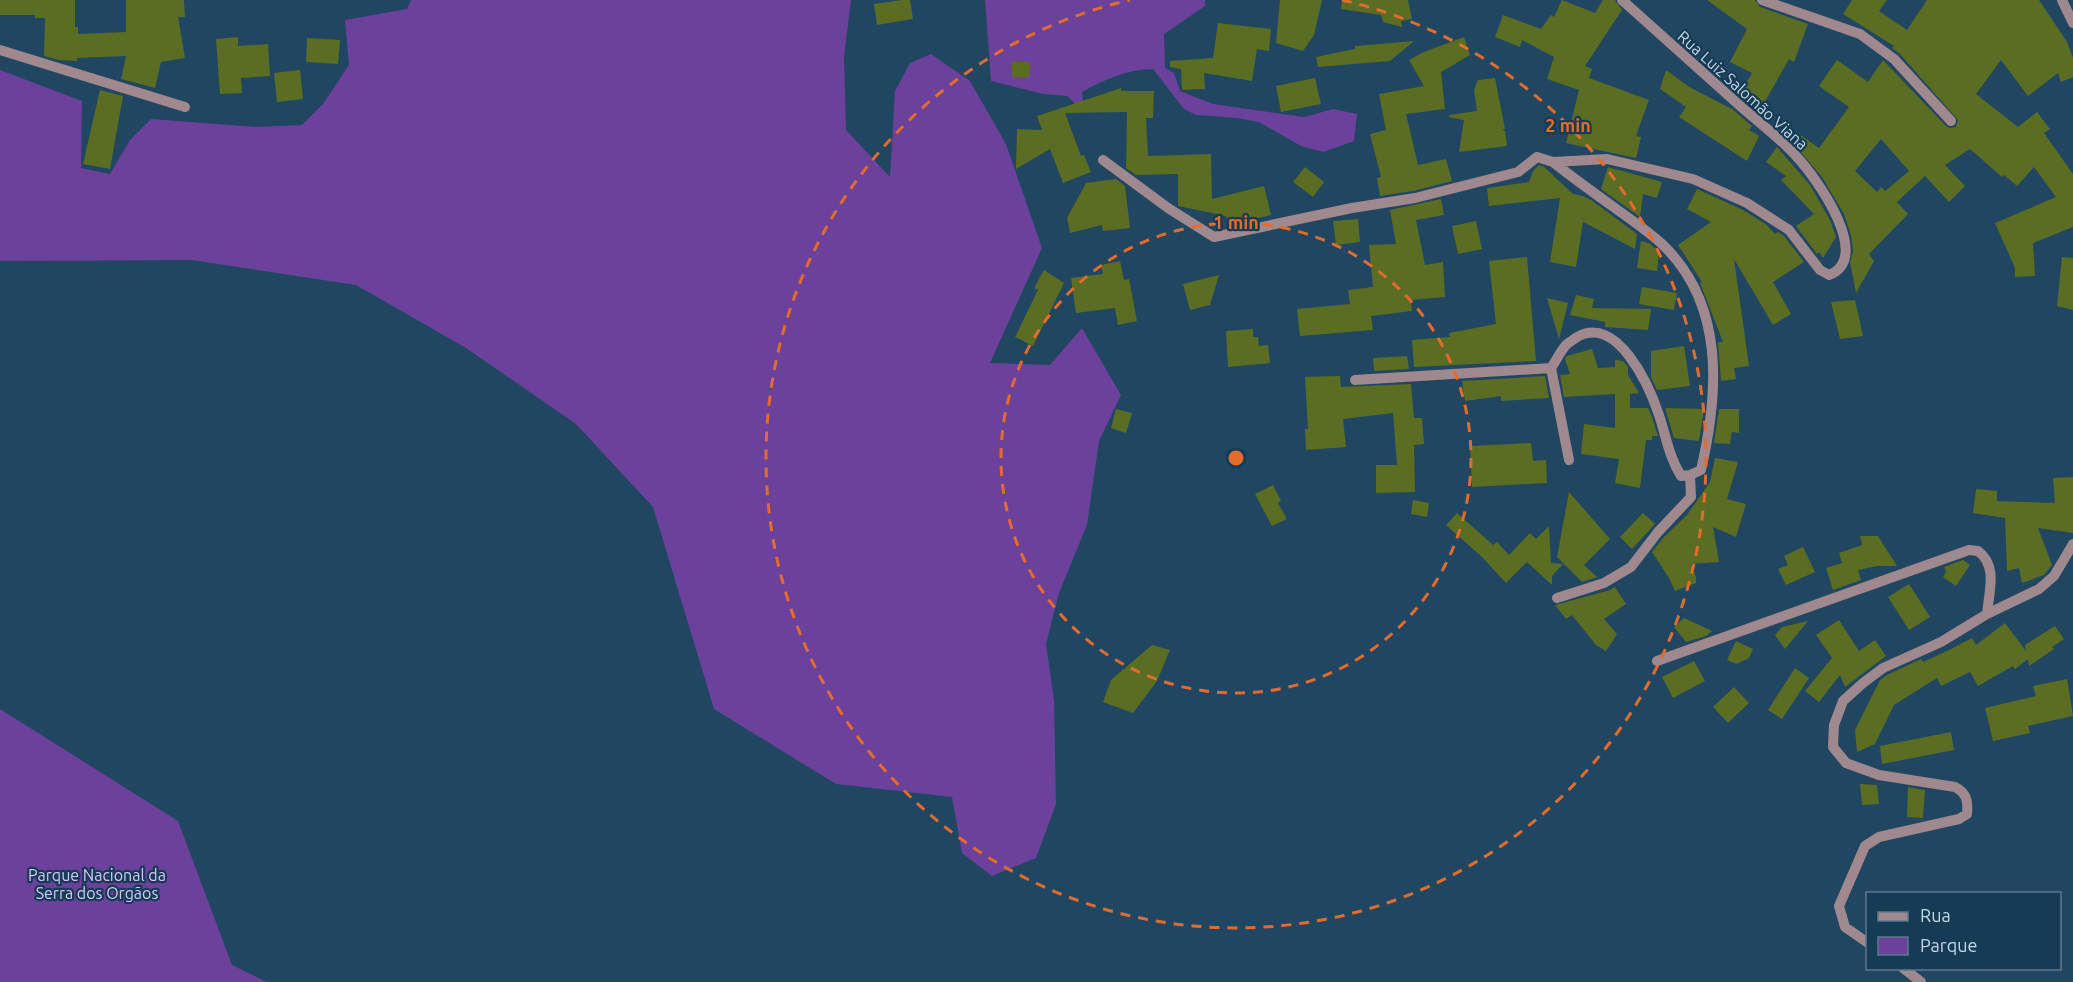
<svg xmlns="http://www.w3.org/2000/svg" width="2073" height="982" font-family="Ubuntu,sans-serif">
	<rect width="100%" height="100%" fill="#214661"/>
	<path fill="#6b419b" d="M411,0H851L844,57L846,130L890,177L895,91L910,63L931,54L970,81L1006,144L1042,248L990,363L1050,365L1082,328L1121,395L1099,441L1087,525L1059,593L1046,644L1054,700L1056,804L1036,858L992,876L962,853L952,797L836,784L714,709L653,507L576,424L466,348L356,285L192,260L0,261V70L82,101L81,168L110,174L130,140L151,119L256,127L302,125L323,104L349,65L345,20L407,9Z
		M985,0H1205V6L1164,34L1165,68L1174,73L1180,91L1213,104L1304,117L1333,109L1357,114L1354,141L1323,152L1301,146L1259,122L1237,118L1196,115L1184,109L1153,69C1128,69 1104,80 1082,92L1084,112L1067,96L1043,94L991,81Z
		M0,709L178,821L232,965L267,982H0Z"/>
	<path fill="#5a6d23" fill-rule="evenodd" d="M0,0H75V27H78V34L126,32V0H184L185,17H178L185,58L161,62L155,88L121,79L126,56L77,58V61L59,60L44,56L45,18H35V15H0Z
		M902,0H910L913,19L877,25L874,4Z
		M1280,0H1322L1314,35L1303,51L1276,43Z
		M1342,0H1408L1412,19L1401,21L1402,27L1383,22L1381,15L1341,9Z
		M1562,0L1595,13L1603,0H1615L1622,10L1585,66L1592,69L1589,78L1649,100L1636,136L1641,137L1636,158L1566,143L1579,90L1547,79L1554,57L1522,40L1520,47L1495,37L1503,15L1541,29L1551,15L1554,17Z
		M1707,0H1755L1760,7L1808,24L1794,62L1789,59L1759,112L1739,95L1752,73L1730,62L1747,29Z
		M1852,0H1887L1879,11L1907,30L1927,0H2039L2067,42L2073,58V77L2061,82L2058,73L2028,96L2001,60L1976,94L2018,127L2037,112L2050,129L2044,133L2073,174V227L2033,243L2035,276L2015,277V268L1995,223L2056,197L2034,167L2017,186L2004,175L2002,177L1970,149L1945,165L1965,186L1949,202L1925,176L1897,202L1908,214L1869,254L1874,261L1856,293L1850,262L1853,252L1851,235L1844,214L1822,177L1789,138L1796,132L1819,148L1849,107L1819,86L1837,60L1868,82L1883,60L1946,126L1949,128L1956,127L1958,120L1900,54L1892,48L1894,46L1843,14ZM1881,139L1909,171L1885,191L1881,187L1877,192L1855,171Z
		M1218,23L1271,29L1269,51L1257,49L1252,81L1204,73L1205,89L1182,90L1181,69L1170,67V61L1213,58Z
		M238,37V46L268,44L270,76L241,78L242,93L220,94L216,39Z
		M1464,37L1470,55L1441,72L1445,109L1406,114L1418,165L1446,159L1452,181L1413,191L1380,196L1377,178L1381,177L1370,134L1386,130L1379,94L1424,86L1409,60L1424,52Z
		M307,38L340,40L338,64L306,62Z
		M1414,41L1390,61L1318,67L1316,57L1355,49V46Z
		M1012,62H1029V77H1012Z
		M300,70L303,99L277,102L274,73Z
		M1666,70L1689,87L1732,109L1752,126L1749,130L1759,136L1747,161L1679,117L1686,107L1660,89Z
		M1315,78L1321,104L1281,112L1276,86Z
		M1495,78L1505,129H1502L1505,131L1507,146L1459,152L1464,120L1449,117V115L1477,111L1474,90L1478,80Z
		M1121,88V91H1154L1153,118H1146L1148,156L1211,154L1212,199L1264,186L1271,215L1229,225L1226,216L1178,206V174L1136,175L1126,168L1127,112L1065,113L1081,156L1084,155L1091,172L1063,183L1050,149L1016,169L1017,129L1042,130L1037,116Z
		M100,90L123,96L110,169L83,164Z
		M1777,147L1810,185L1830,220L1836,237L1823,258L1819,252L1817,254L1796,226L1814,214L1781,180L1786,176L1766,162Z
		M1539,165L1544,167L1573,194L1583,196L1591,200L1637,234L1635,249L1583,222L1576,267L1550,262L1560,198L1489,206L1487,188L1529,182L1533,171Z
		M1305,167L1324,182L1313,197L1293,182Z
		M1608,167L1662,182L1657,198L1643,194L1640,217L1601,189Z
		M1116,179L1125,186L1130,228L1103,231L1102,225L1070,233L1067,218L1086,183Z
		M1697,189L1743,210L1767,225L1775,234L1778,232L1784,236L1804,262L1773,282L1791,314L1773,325L1734,259L1749,366L1734,368L1736,379L1721,381L1718,342H1723L1700,283L1702,282L1678,245L1711,222L1687,209Z
		M1441,199L1444,215L1416,220L1425,265L1443,262L1445,297L1411,300L1412,311L1371,316L1373,330L1300,336L1297,309L1350,304L1348,290L1373,287L1369,245L1396,244L1390,210Z
		M1358,219L1360,242L1336,245L1333,221Z
		M1476,221L1482,249L1458,254L1452,226Z
		M1641,241L1649,243L1659,252L1657,271L1637,268Z
		M1527,257L1536,361L1414,367L1412,340L1450,337L1449,333L1496,324L1489,261Z
		M2062,257L2073,258V310L2057,306Z
		M1120,261L1124,280L1129,279L1137,321L1118,325L1115,308L1076,313L1071,278L1103,274L1101,265Z
		M1044,270L1064,283L1033,346L1015,337L1038,290L1034,288Z
		M1219,275L1210,305L1190,310L1183,284Z
		M1642,287L1677,293L1674,310L1639,304Z
		M1576,295L1594,299L1592,308L1651,309L1648,330L1605,327V322L1570,315Z
		M1547,298L1568,303L1559,339Z
		M1855,300L1863,336L1840,339L1831,302Z
		M1253,329V337H1258L1259,346L1268,345L1270,363L1228,367L1226,331Z
		M1684,346L1690,386L1657,390L1651,377V351Z
		M1592,349L1598,368L1615,367V360L1623,361L1628,367V375L1639,393L1630,394V408H1648L1652,417L1658,436H1652V440H1646L1640,488L1615,483L1619,459L1581,454L1584,424L1615,428V394L1564,397L1560,375L1570,374L1565,359L1567,356Z
		M1407,356L1409,369L1374,371L1373,358Z
		M1340,376L1341,387L1411,384L1414,418H1422L1424,444L1414,445L1415,492L1376,493V465H1397L1393,413L1343,419L1346,447L1306,450L1305,429H1308L1305,377Z
		M1545,376L1549,398L1501,401V396L1465,401L1462,381Z
		M1665,408L1704,409L1699,441L1674,438Z
		M1116,409L1132,413L1126,433L1111,428Z
		M1719,409H1739V433L1732,432L1730,444L1714,443Z
		M1531,443L1533,461L1546,460L1547,483L1472,487L1470,446Z
		M1715,458L1738,462L1727,499L1746,504L1736,537L1713,527L1719,562L1691,564L1696,577V583L1675,591L1669,578L1652,552L1664,537L1687,515L1710,482Z
		M2073,477V533L2038,528L2052,565L2044,575L2022,583L2019,568L2007,571L2005,518L1973,513L1976,489L1997,491V501L2055,503L2053,478Z
		M1273,485L1281,501L1278,503L1287,519L1272,526L1255,494Z
		M1569,492L1610,539L1584,565L1597,577L1582,582L1557,557Z
		M1413,500L1429,503L1427,517L1411,514Z
		M1457,513L1493,545L1497,542L1509,555L1530,533L1536,539L1549,526L1551,563L1563,564L1552,576V585L1527,562L1506,583L1482,557L1446,525Z
		M1643,513L1655,524L1632,549L1620,537Z
		M1860,536H1878L1897,566H1877L1858,570L1861,580L1833,590L1826,568L1842,563L1839,553L1862,545Z
		M1803,547L1815,572L1786,585L1778,569L1788,565L1784,556Z
		M1963,560L1970,565L1956,586L1943,577L1946,572L1944,567Z
		M1909,584L1930,617L1909,630L1888,597Z
		M1615,587L1626,604L1604,619L1617,634L1606,651L1596,645L1572,615L1566,619L1555,605L1610,590Z
		M1684,618L1712,631L1706,636L1686,642L1674,627Z
		M1839,620L1859,651L1875,640L1886,656L1845,687L1840,675L1819,702L1805,691L1832,658L1816,635Z
		M1808,621L1785,649L1775,635L1782,627Z
		M2005,623L2026,651L2025,645L2055,626L2064,639L2052,647L2054,649L2029,666L2028,659L2015,669L2013,666L1978,686L1970,672L1941,686L1937,678L1894,705L1875,744L1857,752L1855,730L1880,680L1887,675L1921,659L1923,662L1949,650L1972,638L1976,645Z
		M1736,641L1753,649L1749,658L1737,664L1727,660Z
		M1152,645L1170,650L1157,681L1133,713L1103,702L1111,680Z
		M1694,661L1705,681L1673,698L1662,677Z
		M1795,668L1809,678L1782,719L1768,710Z
		M2067,679L2073,716L2028,726L2030,733L1993,741L1985,708L2036,696L2033,686Z
		M1734,687L1749,703L1728,723L1713,707Z
		M1951,732L1954,750L1882,764L1880,746Z
		M1860,784L1877,785L1879,804L1862,805Z
		M1908,787L1925,790L1923,818L1907,817Z"/>
	<g fill="none" stroke-linecap="round" stroke-linejoin="round">
		<path stroke="#9f898e" stroke-width="10" d="M1762,0L1860,34L1894,59L1951,121
			M2062,0L2073,23
			M0,50L185,107
			M1103,160L1168,208L1214,237L1352,208L1415,198L1518,172L1537,157L1553,162L1607,159L1693,179L1747,203L1789,230L1820,270L1829,275C1874,258 1816,177 1796,156C1779,137 1757,121 1738,104C1699,69 1661,35 1622,0
			M1553,162C1573,178 1594,193 1615,208C1630,219 1648,231 1662,244C1725,304 1719,392 1701,470L1690,475L1681,476C1669,457 1666,436 1659,415C1649,385 1617,314 1577,337C1573,340 1569,342 1566,345C1560,352 1556,361 1551,368L1569,460
			M1355,380L1551,368
			M1557,598L1604,583L1631,567L1658,532L1691,497L1690,475
			M1657,661L1969,550L1978,551C1998,566 1989,591 1987,614
			M1868,943L1845,927L1839,906L1865,846L1879,837L1959,819L1967,814C1968,801 1967,793 1955,787L1879,775L1846,763L1833,747L1834,725L1843,701L1863,683L1883,668L1941,642L1987,614L2039,589L2054,576L2073,544
			M1903,968L1921,982"/>
	</g>
	<g fill="none" stroke="#e36c2d" stroke-width="3" stroke-dasharray="10 8">
		<circle cx="1236" cy="458" r="235"/>
		<path d="M1342 0A470 470 0 1 1 1130 0"/>
	</g>
	<g text-anchor="middle" dominant-baseline="central" stroke-width="4.5" stroke-linejoin="round" paint-order="stroke">
		<g font-size="16" fill="#c4d8e8" stroke="#163b55">
			<text transform="translate(1743 90) rotate(42)">Rua Luiz Salomão Viana</text>
		</g>
		<g font-size="16" fill="#dcc6fe" stroke="#163b55">
			<text x="97" y="875">Parque Nacional da<tspan x="97" dy="18">Serra dos Orgãos</tspan></text>
		</g>
	</g>
	<circle cx="1236" cy="458" r="9" fill="#e36c2d" stroke="#163b55" stroke-width="3"/>
	<g font-size="18" text-anchor="middle" font-weight="bold" fill="#e36c2d" stroke="#163b55" stroke-width="4.5" stroke-linejoin="round" paint-order="stroke">
		<text x="1568" y="132">2 min</text>
		<text x="1236" y="229">1 min</text>
	</g>
	<rect x="1866" y="892" width="195" height="78" fill="#163b55" stroke="#5c7a90" stroke-width="1.5"/>
	<rect x="1878" y="912" width="30" height="9" fill="#9f898e" stroke="#5c7a90" stroke-width="1.5"/>
	<text x="1920" y="922" font-size="18" fill="#c4d8e8">Rua</text>
	<rect x="1878" y="937" width="30" height="18" fill="#6b419b" stroke="#5c7a90" stroke-width="1.5"/>
	<text x="1920" y="952" font-size="18" fill="#c4d8e8">Parque</text>
</svg>
